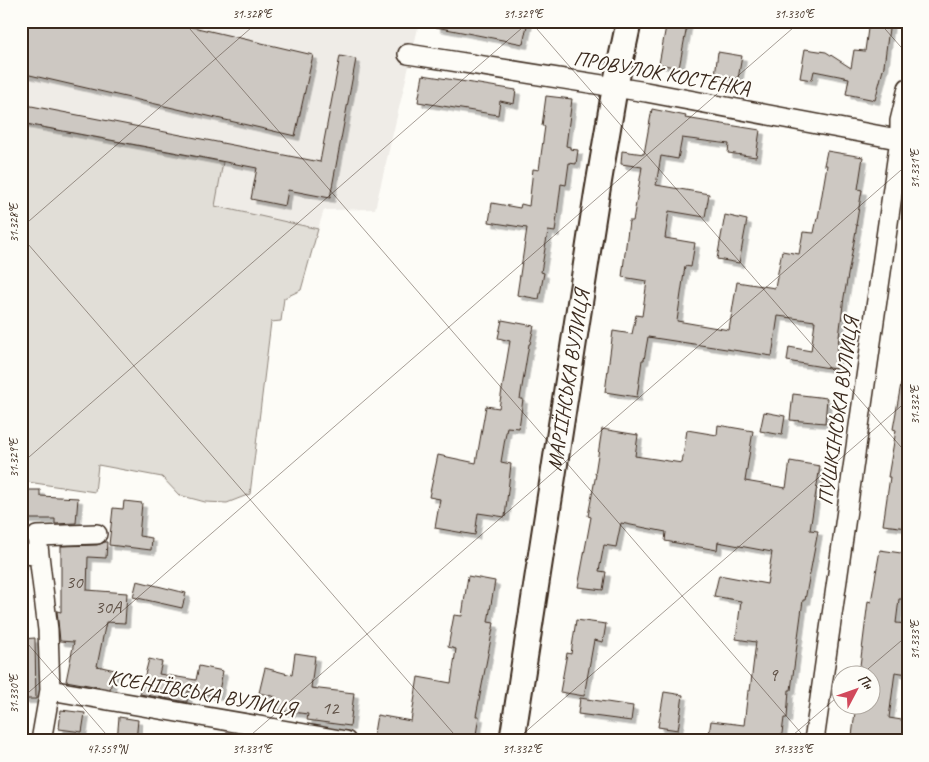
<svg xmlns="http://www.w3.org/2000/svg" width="929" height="762" font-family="Caveat,sans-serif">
	<defs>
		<filter id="shadow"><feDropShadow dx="4.5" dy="4.5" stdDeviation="0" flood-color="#0004"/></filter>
	</defs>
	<rect width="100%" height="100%" fill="#fdfcf7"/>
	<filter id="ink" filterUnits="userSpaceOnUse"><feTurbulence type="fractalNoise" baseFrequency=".02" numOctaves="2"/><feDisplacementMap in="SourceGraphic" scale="10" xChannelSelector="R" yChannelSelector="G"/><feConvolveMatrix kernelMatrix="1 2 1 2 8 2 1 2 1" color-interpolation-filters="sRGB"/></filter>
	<g filter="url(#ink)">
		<path fill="#efece7" d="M21,21H404L419,24L375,209L324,210L318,229L214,206L223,162L21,123Z"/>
		<path fill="#e1ded7" stroke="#8e847a" d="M21,123L223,162L215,206L318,229L301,290L284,298L281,321L271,322L250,494L227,503L205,502L179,495L162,477L98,465L95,492L21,481Z"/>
		<path fill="#cdc8c2" stroke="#3b2a1e" filter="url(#shadow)" d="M21,21H167L313,55L295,136L21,73Z
			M437,21H528L523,44L436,27Z
			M667,21H688L679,68L659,64Z
			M869,21H890L884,66L875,100L846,94L849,78L814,71L812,80L800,78L805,49L826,52L851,68L854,50L865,51Z
			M718,52L742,56L738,79L715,75Z
			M340,56L356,59L330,198L288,190L285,206L251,199L257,168L21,123V104L320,162Z
			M423,75L516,90L514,104L500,101L498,115L418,102Z
			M546,96L572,99L566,146L570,147V149L578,150L576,164L569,163L566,185L561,184L555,232L548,231L541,272L544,273L539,299L517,295L527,228L489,222L492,203L520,208L521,204L529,206L533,169L539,170L545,126H542Z
			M652,109L686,116L685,118L760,130L756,157L728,153L729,144L682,138L678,159L661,156L656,185L709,194L705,217L669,211L665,238L695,243L691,267L685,266L677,321L729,330L737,282L775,288L782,251L799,254L803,232L814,233L817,218H818L827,165H824L827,151L863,157L858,189L862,190L856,225H857L844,297L835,369L787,361L789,347L811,351L815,321L778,316L772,356L648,337L644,360H642L637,397L605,392L613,331L632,334L636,315L642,316L647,281L622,277L629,221H633L642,167L621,164L622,151L644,154Z
			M725,215L747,220L739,263L717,259Z
			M502,320L534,326L530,344H529L520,399H523L519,428L507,427L501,462L511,464L505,517L478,513L475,535L435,528L440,499L429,497L438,455L476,463L486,406L499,408L510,341L498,338Z
			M901,384L908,385V528L883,525L890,477H888L896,430L893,429Z
			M793,394L827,398L825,423L790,420Z
			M764,412L785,416L782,435L760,431Z
			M718,425L753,431L745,481L786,488L790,461L820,466L810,530L818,531L805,600H803L791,690H789L787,718H784L781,741H708L711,721L744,725L748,691H750L756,642L736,639L741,601L714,596L719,575L767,584L772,552L718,542L717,550L665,541L666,532L621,523L616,547L604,545L599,571L606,572L603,590L578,587L591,517L588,516L596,474H595L602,429L638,435L635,456L682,463L687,430L717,435Z
			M21,490H40V496L78,498L76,523L55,524V519H21Z
			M124,501L142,503L139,536L152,538L151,550L109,545L113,508L123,509Z
			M105,542H107L106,558L88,557L87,590L127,593L125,623L106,622L97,666L115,670L110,689L66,681L74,642L60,641L57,611L61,612V546L97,545Z
			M880,550L908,554V571L903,599H899L896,623L908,624V674L895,672L889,718L908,721V741H886L852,736L856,704H872V674H859L868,601L871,602Z
			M468,576L495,581L488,622L494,623L476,716H479L475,741H384L373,739L377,715L411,721L418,677L451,683L456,649L448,647L454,615L462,616Z
			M137,581L186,593L182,608L133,597Z
			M576,620L606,624L603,642L594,640L584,696L560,692L567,653L571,654Z
			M35,638L36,699H21V639Z
			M295,653L315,656L311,688L354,693L350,726L307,720L308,714L275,710L276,697L259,693L265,668L292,675Z
			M149,659L162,662L159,674L196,680L199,666L223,671L218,696L188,691L187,702L140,694Z
			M664,692L683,695L678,730L658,727Z
			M580,698L633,706L631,721L578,714Z
			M61,710L85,713L82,732L59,729Z
			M119,717L138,720L136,741H117Z"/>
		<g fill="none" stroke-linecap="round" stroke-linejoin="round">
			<g stroke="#3b2a1e" stroke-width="22">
				<path id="minor" d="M408,54L646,92L908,141
					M21,554L39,555L37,536L97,534
					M39,555L48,630L50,690L41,741
					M50,690L346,741
					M814,741L900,139V121L908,88"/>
			</g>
			<g stroke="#3b2a1e" stroke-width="28">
				<g id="major">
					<path id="s1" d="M512,741L597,193L615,87L629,21"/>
				</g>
			</g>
			<use href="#minor" stroke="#fdfcf7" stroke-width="19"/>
			<use href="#major" stroke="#fdfcf7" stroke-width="24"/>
		</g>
	</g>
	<path fill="none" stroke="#3b2a1e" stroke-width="1" stroke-opacity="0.45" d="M183,21L808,741M530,21L908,455M878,21L908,55M21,228L259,21M21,236L460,741M21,464L530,21M21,636L112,741M862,674L908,635M21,699L801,21M244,741L908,164M515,741L908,400M786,741L842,693"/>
	<g text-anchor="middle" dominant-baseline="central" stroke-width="4.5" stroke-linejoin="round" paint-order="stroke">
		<g font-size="19" fill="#605247">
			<text x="74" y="582">30</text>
			<text x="108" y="607">30А</text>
			<text x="773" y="675">9</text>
			<text x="330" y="708">12</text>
		</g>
		<g font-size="21" fill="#3b2a1e" stroke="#fdfcf7">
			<text transform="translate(662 73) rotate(10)">ПРОВУЛОК КОСТЕНКА</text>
			<text stroke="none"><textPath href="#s1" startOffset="365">МАРІЇНСЬКА ВУЛИЦЯ</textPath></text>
			<text transform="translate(838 411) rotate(-82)">ПУШКІНСЬКА ВУЛИЦЯ</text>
			<text transform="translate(202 693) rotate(10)">КСЕНІЇВСЬКА ВУЛИЦЯ</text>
		</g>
	</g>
	<rect width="929" height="762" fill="none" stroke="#fdfcf7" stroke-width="55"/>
	<g transform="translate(856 690) rotate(49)"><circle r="24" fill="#fdfcf7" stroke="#afa8a0"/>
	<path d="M0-4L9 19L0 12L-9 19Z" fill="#d1495b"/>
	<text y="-8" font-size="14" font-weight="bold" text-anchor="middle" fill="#3b2a1e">Пн</text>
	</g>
	<rect x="28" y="28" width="874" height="706" fill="none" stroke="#3b2a1e" stroke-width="2"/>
	<g font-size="12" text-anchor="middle" fill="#3b2a1e">
		<text x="252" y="18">31.328°E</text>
		<text x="523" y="18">31.329°E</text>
		<text x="794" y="18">31.330°E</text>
		<text transform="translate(915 169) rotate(-90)" y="4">31.331°E</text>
		<text transform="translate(14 223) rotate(-90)" y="4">31.328°E</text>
		<text transform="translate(915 405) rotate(-90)" y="4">31.332°E</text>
		<text transform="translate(14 458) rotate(-90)" y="4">31.329°E</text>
		<text transform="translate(915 640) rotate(-90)" y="4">31.333°E</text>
		<text transform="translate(14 694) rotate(-90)" y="4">31.330°E</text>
		<text x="107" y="753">47.559°N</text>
		<text x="252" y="753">31.331°E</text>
		<text x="522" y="753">31.332°E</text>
		<text x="793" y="753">31.333°E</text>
	</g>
</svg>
